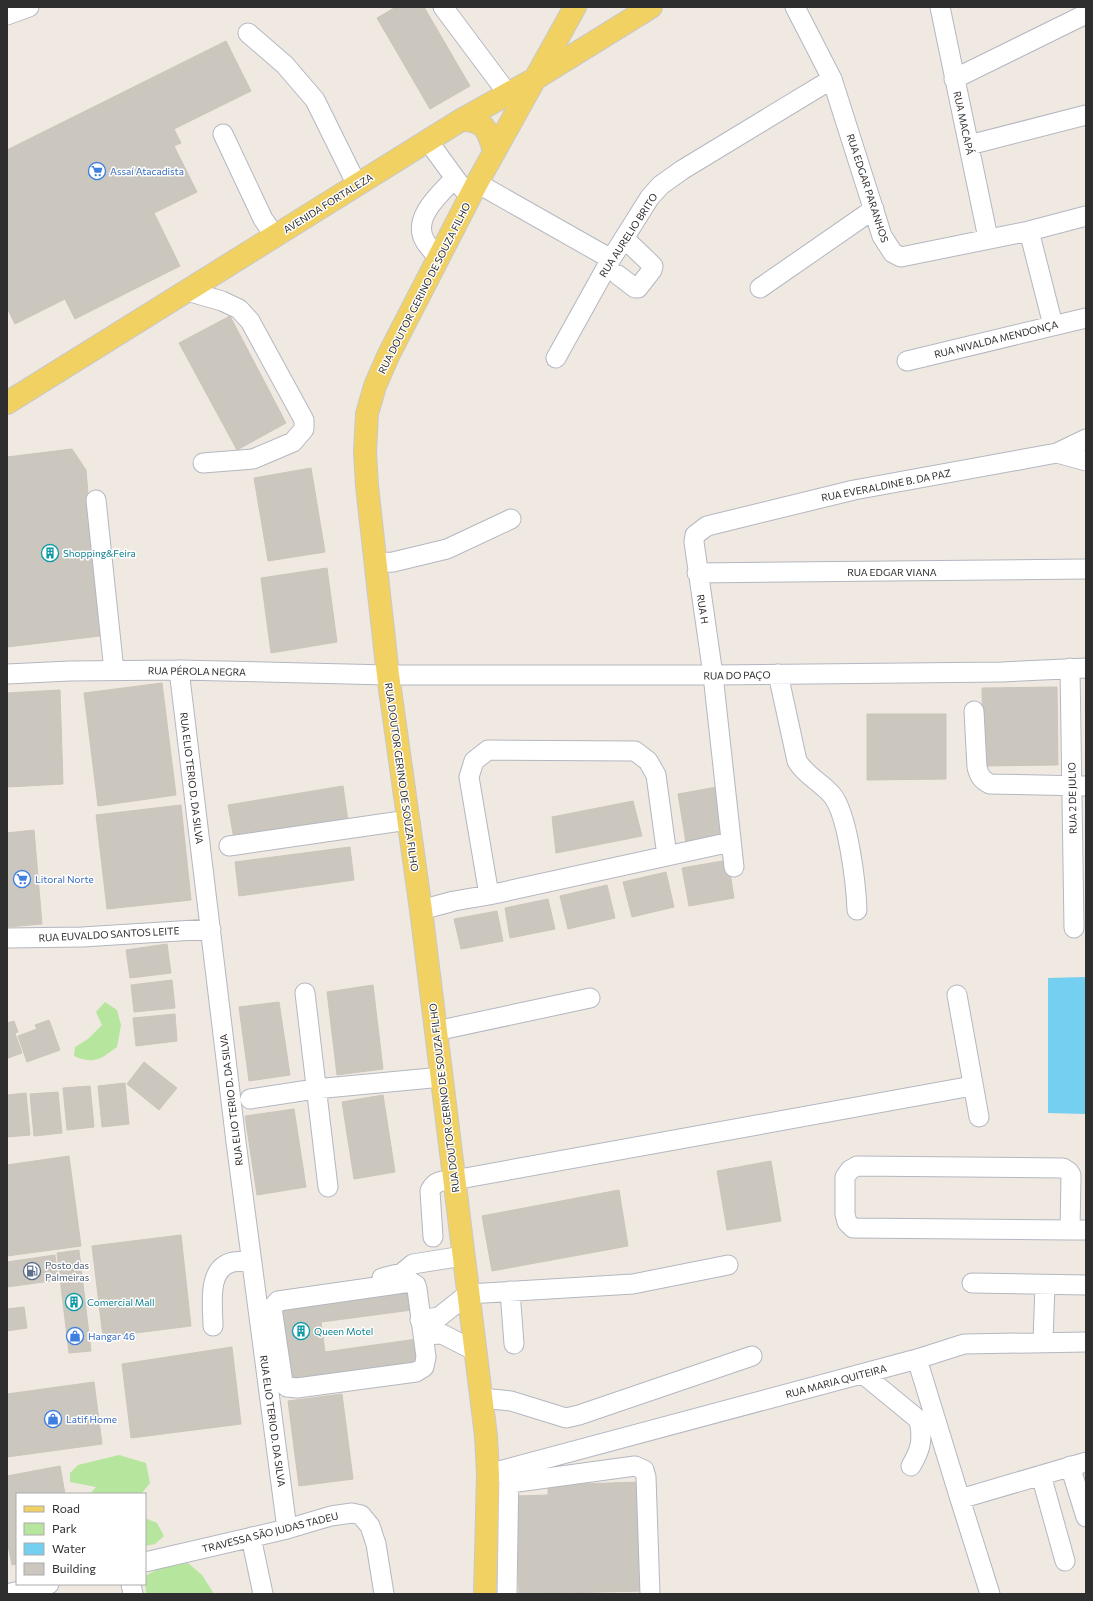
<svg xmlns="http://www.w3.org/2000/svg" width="1093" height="1601" font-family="Commissioner,sans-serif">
	<rect width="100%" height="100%" fill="#efe9e1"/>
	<path fill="#b6e59e" d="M105,1002L117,1010L121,1025L117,1047C100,1059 95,1065 74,1056L75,1047L88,1039L102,1025L96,1012Z
		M119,1455L146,1463L150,1483L141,1494H90L96,1487L70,1482V1473L78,1465Z
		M145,1518L157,1523L164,1536L155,1544L145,1546Z
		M188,1563L202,1575L214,1594H146L145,1576L162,1567Z"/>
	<path fill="#75cff0" d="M1086,977V1114L1048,1113V978Z"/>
	<path fill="#cbc7bf" stroke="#cbc5ba" d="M396,7H424L470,86L430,109L377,18Z
		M226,41L251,91L174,129L181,143L174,146L197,192L154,213L180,266L75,319L65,299L15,324L7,308V150Z
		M230,316L286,423L237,450L179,343Z
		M72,449L86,470L100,636L7,647V457Z
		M311,468L325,552L268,561L254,478Z
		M327,568L337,642L271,653L261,578Z
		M162,683L176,795L98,806L84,693Z
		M1057,687L1058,765L983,766L982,688Z
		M60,690L63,784L7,787V693Z
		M867,714H946V779L867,780Z
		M343,786L348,821L234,839L228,805Z
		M717,787L726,836L686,843L678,794Z
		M633,801L642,836L556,853L552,817Z
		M181,805L191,900L107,909L96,815Z
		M34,830L42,924L7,927V833Z
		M350,847L354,880L239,896L235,862Z
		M728,860L734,898L689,906L682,868Z
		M666,872L674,907L632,917L623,882Z
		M607,885L615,918L568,929L560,896Z
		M548,899L555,929L510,938L505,908Z
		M497,911L503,941L461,949L454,919Z
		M167,944L171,973L130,978L126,950Z
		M172,980L175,1008L134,1012L131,985Z
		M373,985L383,1069L337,1075L327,992Z
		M279,1002L290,1075L249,1081L239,1007Z
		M175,1014L177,1041L136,1046L133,1018Z
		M49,1020L60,1050L27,1062L18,1036L37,1029L35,1025Z
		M14,1021L18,1032L15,1033L22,1053L8,1058L7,1023Z
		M144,1062L177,1088L159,1110L127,1084Z
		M125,1083L129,1124L102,1127L98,1086Z
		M90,1086L94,1127L67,1130L63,1088Z
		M58,1092L62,1133L34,1136L30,1094Z
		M26,1093L30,1135L7,1137V1095Z
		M383,1095L395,1172L354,1179L342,1102Z
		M294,1109L306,1187L257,1195L245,1116Z
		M69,1156L81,1246L7,1256V1165Z
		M771,1161L781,1221L727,1230L717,1171Z
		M619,1190L628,1246L492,1271L482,1216Z
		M181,1235L191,1326L103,1337L92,1246Z
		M79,1250L91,1351L69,1353L57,1253Z
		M55,1255L58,1280L7,1287V1262Z
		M409,1288L412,1310L321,1322L325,1352L417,1339L421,1364L287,1382L277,1306Z
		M24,1307L27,1328L7,1331V1309Z
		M232,1347L241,1424L131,1438L122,1364Z
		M94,1382L102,1444L7,1457V1394Z
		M342,1394L353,1479L299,1486L288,1401Z
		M60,1466L65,1494H17V1564L12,1565L7,1540V1476Z
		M641,1482L643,1591L519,1594L516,1496L548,1495V1485Z"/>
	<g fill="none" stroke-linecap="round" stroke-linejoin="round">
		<g stroke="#b4b7c1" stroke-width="21">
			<path id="minor" d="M443,7L508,94
				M795,7L832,79L882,236L893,253L901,257L1029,231L1086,216
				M940,7L988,238
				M7,15L29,7
				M248,33L285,65L315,100L357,185
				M954,79L1086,14
				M223,134L263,219L275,236
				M428,141L463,189
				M969,145L1086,115
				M477,183L611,259
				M1029,231L1053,325
				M439,258C434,252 428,247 425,241C411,218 441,193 455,178
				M618,275L635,288H638L652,270L653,266L624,238
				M760,288L874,209
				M187,291L222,301L239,309L250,321L304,420V429L293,442L253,459L203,463
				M556,358L611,259L650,197L661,185L682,170L832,79
				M907,361L1086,318
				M1057,453L1086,461
				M96,500L114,671
				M375,563L393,562L447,549L511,519
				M697,573L1086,569
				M1070,668L1074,928
				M179,670L236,1142L287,1529
				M7,674L70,671L179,670L388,675H713L1002,672L1086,668
				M778,674L797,761C806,776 821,782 832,795C848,814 856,884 857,910
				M974,711L977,767C979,776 982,780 990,784L1086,786
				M229,846L408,820
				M734,867L713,675L694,542L695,535L707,526L854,490L1057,453L1086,439
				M489,895L469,777L474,761L488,750L635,751L648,761L656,775L667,856
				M421,910L454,901L489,895L731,842
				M7,938L82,937L211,929
				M305,993L328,1187
				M957,995L979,1117
				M436,1031L590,998
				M250,1099L315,1089L442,1077
				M1070,1230L853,1228L847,1222L845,1214V1177L850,1170L857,1166L1063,1168L1069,1172L1071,1175L1070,1230H1086
				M433,1237L430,1191C435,1180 443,1181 454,1180L972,1086
				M382,1278L402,1273L413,1264L463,1256
				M411,1282L416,1285L417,1289L426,1357L424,1367L416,1372L297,1388L287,1387L283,1383L272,1308L278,1301Z
				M972,1283L1086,1285
				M510,1291L514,1344
				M420,1320L439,1317L468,1294L633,1284L728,1265
				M213,1326C213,1306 206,1268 233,1262C239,1261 246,1262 252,1262
				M423,1335L442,1334L475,1351
				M1043,1341L1045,1285
				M917,1359L964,1344L1086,1342
				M863,1374L919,1420C923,1440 921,1449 911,1466
				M481,1398L511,1401L566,1418L579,1415L752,1356
				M1070,1466L1086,1517
				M488,1474L917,1359L960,1499L1086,1462
				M1041,1475L1065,1561
				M510,1483L635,1466L644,1470L646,1477L650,1594
				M960,1499L990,1594
				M251,1537L263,1594
				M145,1562L287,1529L331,1516L352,1513L361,1515L370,1526L376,1544L384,1594
				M131,1584L133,1594
				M7,1594L49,1584
				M507,1594L509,1470"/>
		</g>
		<g stroke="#c9c9c9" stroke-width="24">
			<path id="major" d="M461,120C485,119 489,132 494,152
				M7,403L461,120L538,77L651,7
				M485,1594L488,1474L486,1436L421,910L388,675L367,486L365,452L367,414L375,386L389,354L477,183L575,7"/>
		</g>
		<use href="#minor" stroke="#fff" stroke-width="19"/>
		<use href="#major" stroke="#f2d163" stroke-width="22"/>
	</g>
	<defs>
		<g id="supermarket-ring" transform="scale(0.9)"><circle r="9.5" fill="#fff" stroke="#3f7fe0" stroke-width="1.5"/><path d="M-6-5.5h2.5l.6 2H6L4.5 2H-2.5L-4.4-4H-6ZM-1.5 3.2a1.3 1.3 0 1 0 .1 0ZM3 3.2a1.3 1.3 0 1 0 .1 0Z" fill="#3f7fe0"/></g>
		<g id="building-ring" transform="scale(0.9)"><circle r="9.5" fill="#fff" stroke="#0f9aa8" stroke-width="1.5"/><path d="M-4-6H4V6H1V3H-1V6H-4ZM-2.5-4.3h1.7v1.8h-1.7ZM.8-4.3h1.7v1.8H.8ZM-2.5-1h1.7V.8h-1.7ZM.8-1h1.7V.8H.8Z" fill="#0f9aa8"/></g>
		<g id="fuel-ring" transform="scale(0.9)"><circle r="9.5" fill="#fff" stroke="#5c6f8a" stroke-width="1.5"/><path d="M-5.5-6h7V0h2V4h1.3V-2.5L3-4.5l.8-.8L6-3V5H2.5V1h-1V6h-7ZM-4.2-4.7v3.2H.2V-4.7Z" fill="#5c6f8a"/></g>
		<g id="shop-ring" transform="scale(0.9)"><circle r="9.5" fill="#fff" stroke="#3f7fe0" stroke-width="1.5"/><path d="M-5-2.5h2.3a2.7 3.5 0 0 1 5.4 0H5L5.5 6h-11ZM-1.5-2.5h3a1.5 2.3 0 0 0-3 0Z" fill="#3f7fe0"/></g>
	</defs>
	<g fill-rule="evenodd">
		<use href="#supermarket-ring" x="97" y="171"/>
		<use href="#building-ring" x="50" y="553"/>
		<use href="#supermarket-ring" x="22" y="879"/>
		<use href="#fuel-ring" x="32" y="1271"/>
		<use href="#building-ring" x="74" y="1302"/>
		<use href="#building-ring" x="301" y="1331"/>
		<use href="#shop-ring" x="75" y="1336"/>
		<use href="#shop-ring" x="53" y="1419"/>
	</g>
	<g text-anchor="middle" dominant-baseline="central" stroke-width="3" stroke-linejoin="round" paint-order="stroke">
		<g font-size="10" fill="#2e2e2e" stroke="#fff">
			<text transform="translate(964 123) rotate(78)">RUA MACAPÁ</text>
			<text transform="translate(868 188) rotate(72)">RUA EDGAR PARANHOS</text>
			<text transform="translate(328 203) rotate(-32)">AVENIDA FORTALEZA</text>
			<text transform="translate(628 235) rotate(-57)">RUA AURELIO BRITO</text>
			<text transform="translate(424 288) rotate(-63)">RUA DOUTOR GERINO DE SOUZA FILHO</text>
			<text transform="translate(996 339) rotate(-14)">RUA NIVALDA MENDONÇA</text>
			<text transform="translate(886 485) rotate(-11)">RUA EVERALDINE B. DA PAZ</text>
			<text x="892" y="572">RUA EDGAR VIANA</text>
			<text transform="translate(703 609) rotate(81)">RUA H</text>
			<text transform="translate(197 671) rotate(1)">RUA PÉROLA NEGRA</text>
			<text transform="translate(737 675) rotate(-1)">RUA DO PAÇO</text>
			<text transform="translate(402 777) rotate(82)">RUA DOUTOR GERINO DE SOUZA FILHO</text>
			<text transform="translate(192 778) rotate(83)">RUA ELIO TERIO D. DA SILVA</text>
			<text transform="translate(1072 798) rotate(-91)">RUA 2 DE JULIO</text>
			<text transform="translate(109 934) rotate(-3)">RUA EUVALDO SANTOS LEITE</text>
			<text transform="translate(444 1098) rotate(-97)">RUA DOUTOR GERINO DE SOUZA FILHO</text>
			<text transform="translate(231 1100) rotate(-97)">RUA ELIO TERIO D. DA SILVA</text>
			<text transform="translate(836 1381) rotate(-15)">RUA MARIA QUITEIRA</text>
			<text transform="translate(273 1421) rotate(82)">RUA ELIO TERIO D. DA SILVA</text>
			<text transform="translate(270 1532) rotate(-14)">TRAVESSA SÃO JUDAS TADEU</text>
		</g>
		<g font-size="10" fill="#366cbe" stroke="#fff" text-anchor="start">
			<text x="110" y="171">Assaí Atacadista</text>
			<text x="35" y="879">Litoral Norte</text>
			<text x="88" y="1336">Hangar 46</text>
			<text x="66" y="1419">Latif Home</text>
		</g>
		<g font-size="10" fill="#0d838f" stroke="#fff" text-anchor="start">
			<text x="63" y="553">Shopping&amp;Feira</text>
			<text x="87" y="1302">Comercial Mall</text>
			<text x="314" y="1331">Queen Motel</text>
		</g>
		<g font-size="10" fill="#4e5e75" stroke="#fff" text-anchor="start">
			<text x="45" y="1265">Posto das<tspan x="45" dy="12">Palmeiras</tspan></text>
		</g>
	</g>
	<rect width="1093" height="1601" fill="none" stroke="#2e2e2e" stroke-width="16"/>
	<rect x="16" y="1493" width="130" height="92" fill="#ffffff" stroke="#ababab"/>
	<rect x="24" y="1506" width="20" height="6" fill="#f2d163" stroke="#ababab"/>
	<text x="52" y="1513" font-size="12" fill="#2e2e2e">Road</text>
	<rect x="24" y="1523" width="20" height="12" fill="#b6e59e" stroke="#ababab"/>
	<text x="52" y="1533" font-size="12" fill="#2e2e2e">Park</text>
	<rect x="24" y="1543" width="20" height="12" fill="#75cff0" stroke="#ababab"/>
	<text x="52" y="1553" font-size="12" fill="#2e2e2e">Water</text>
	<rect x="24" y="1563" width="20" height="12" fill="#cbc7bf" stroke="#ababab"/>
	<text x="52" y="1573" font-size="12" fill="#2e2e2e">Building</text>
</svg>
